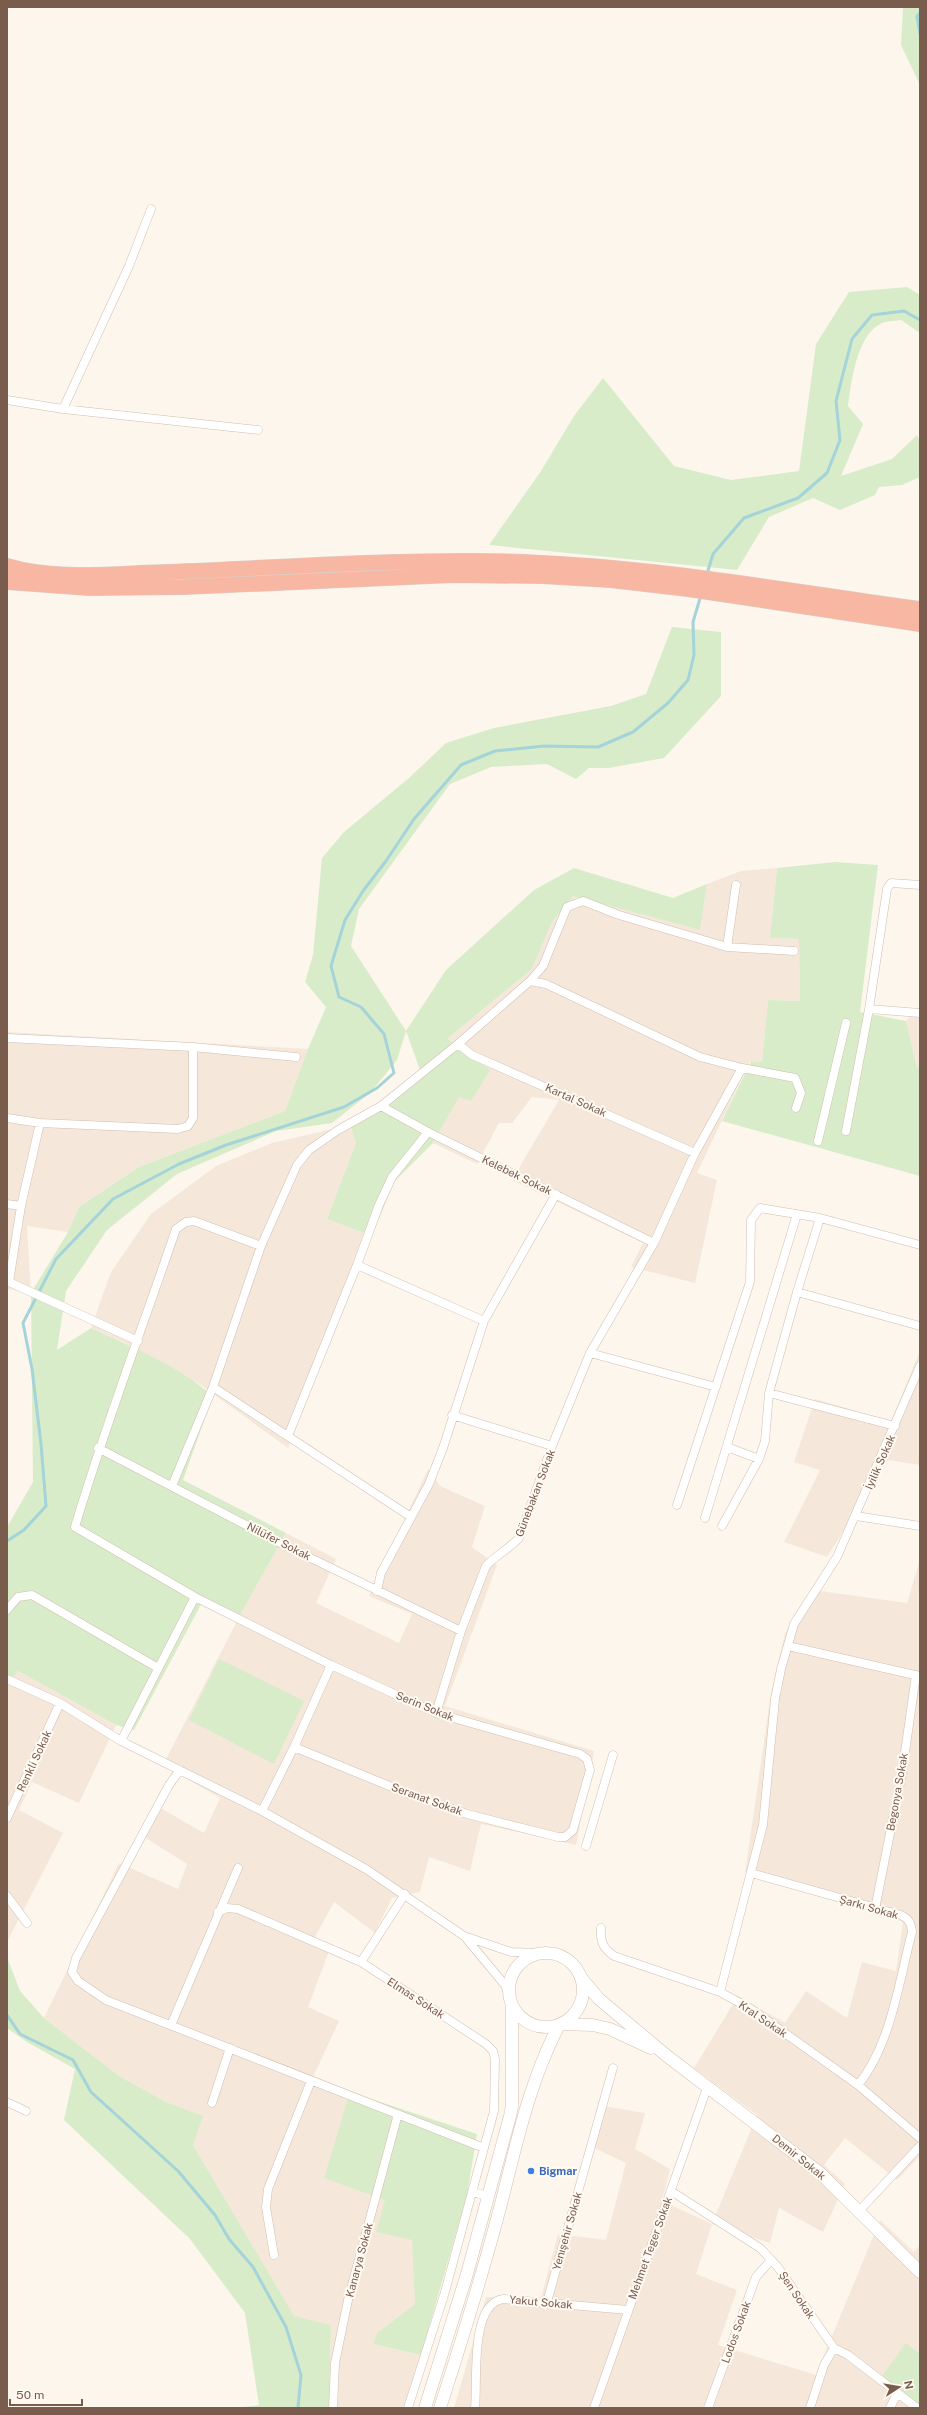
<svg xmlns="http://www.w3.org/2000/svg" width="927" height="2415" font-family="'Public Sans',sans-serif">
	<rect width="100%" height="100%" fill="#fdf6ec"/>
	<path fill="#f5e8da" d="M777,868L770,938L799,939L800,1001L768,1000L762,1062L750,1061L697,1173L717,1180L695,1283L631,1267L643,1243L512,1180L559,1100L532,1097L512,1123H499L477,1164L433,1143L459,1096L447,1039L532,969L552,922L573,896L700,930L707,884L741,871Z
		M920,1006V1068H917L906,1021Z
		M7,1032L308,1049L285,1111L139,1167L79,1207L68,1232L27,1226L31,1293L7,1289Z
		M350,1125L356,1143L327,1219L372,1236L288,1448L201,1385L125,1343L91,1328L111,1272L151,1214L216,1166L272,1143Z
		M920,1351V1465L888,1460L827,1557L784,1542L820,1470L794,1462L815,1399L891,1421Z
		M428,1469L440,1486L485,1506L472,1547L497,1565L445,1706L594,1751L576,1845L481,1824L470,1871L429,1857L420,1892L392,1898L375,1933L334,1902L315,1937L331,1946L308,2007L339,2021L313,2077L350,2092L385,2200L413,2240L415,2304L377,2333L373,2344L421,2355L409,2408H329L331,2326L294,2317L193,2145L202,2116L166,2102L119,2076L44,2018L119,1863L178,1889L187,1864L141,1835L157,1806L204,1833L220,1798L163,1765L238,1619L286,1533L336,1559L316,1603L399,1643L412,1614L369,1596Z
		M920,1559V2156L897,2180L845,2138L824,2165L845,2184L823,2232L779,2208L770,2243L712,2224L696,2274L737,2290L718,2345L816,2375L880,2220L914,2252L920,2245V2408H454L486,2297L541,2298L558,2234L606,2240L626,2163L592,2147L603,2106L645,2113L635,2149L670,2169L662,2201L712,2224L757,2115L694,2068L738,1996L785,2023L806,1991L847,2018L862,1962L896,1971L903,1922L745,1873L771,1693L785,1633L820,1591L907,1603Z
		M18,1671L116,1725L79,1803L32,1782L19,1810L63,1833L7,1942V1686Z"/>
	<path fill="#d8ecc9" d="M903,7H920V85L901,45Z
		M907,287L920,295V333L901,320C895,321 885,321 880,324C857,336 851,382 848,406L863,424L841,476L892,459L917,435L920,441V477L902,485L879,487L875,495L840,510L813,498L769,517L737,570L489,545L541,471L574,416L603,378L674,466L731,480L799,471L816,344L849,292Z
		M672,627L721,632V696L664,758L609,768H589L576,779L547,764L491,767L450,784L359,909L351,946L406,1031L446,970L534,890L574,868L673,898L707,884L700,930L573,896L552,922L532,969L447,1039L490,1070L471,1101L459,1097L433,1143L394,1182L372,1236L327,1219L356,1143L350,1125L420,1070L406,1031L397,1060L370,1093L332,1123L276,1131L177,1174L107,1230L66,1291L57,1350L91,1328C131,1346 180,1367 213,1396L183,1480L286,1533L238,1619L205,1597L134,1730L116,1725L18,1671L7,1686V1527L33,1482L31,1293L68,1232L79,1207L139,1167L285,1111L308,1049L326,1007L305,982L313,955L322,858L344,832L409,778L446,743L494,728L611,706L646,694Z
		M835,862L878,865L860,1012L906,1021L917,1068H920V1176L722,1121L751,1061L762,1062L768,1000L800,1001L799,939L770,938L777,868Z
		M219,1659L304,1701L274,1764L189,1720Z
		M7,1957L20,1991L44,2018L119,2076L166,2102L203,2116L193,2145L294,2316L331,2325L329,2408H237L259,2405L245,2313L190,2239L64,2120L75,2069L27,2042L7,2028Z
		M350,2092L477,2134L467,2195L421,2355L373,2344L377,2333L415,2304L412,2240L376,2232L385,2200L324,2178Z
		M906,2343L920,2354V2408L880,2379Z"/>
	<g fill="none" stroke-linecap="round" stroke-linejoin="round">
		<path stroke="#a5d3da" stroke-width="3" d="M920,13L917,16L920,34
			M707,574L713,554L744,518L798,498L827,473L840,440L836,401L852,339L872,315L904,311L920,320
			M7,1541L24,1530L46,1506L41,1444L32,1369L23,1323L56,1259L113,1199L179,1164L226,1145L344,1107L377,1088L394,1073L384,1034L361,1007L339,997L331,966L345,920L363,891L386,861L414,819L461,765L495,751L544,746L598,747L633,732L668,703L688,680L694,655L693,622L701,595
			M7,2015L20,2034L73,2060L91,2092L178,2171L215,2215L229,2239L253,2267L286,2327L301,2375L298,2408"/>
		<g stroke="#d1beb0" stroke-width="9">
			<path id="street" d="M7,400L63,409L258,430
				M63,409L129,266L151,209
				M727,947L736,885
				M530,981L543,966L567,907L583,901L619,915L727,947L794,951
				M869,1009L920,1013
				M7,1038L193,1047L296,1057
				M458,1044L472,1055L695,1153
				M742,1068L795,1078L801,1093L796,1108
				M381,1106L428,1132L654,1243
				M7,1118L40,1123L178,1129L188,1126L193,1118V1047
				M846,1131L869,1009L887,889L891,883L920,885
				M818,1141L846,1023
				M7,1204L21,1206
				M261,1246L194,1221L186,1222L176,1229C142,1329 105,1426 75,1527L195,1597L331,1665L436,1713L580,1754L587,1759L590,1770L573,1830L565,1837H558L467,1814L409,1794L294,1747
				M357,1265L484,1321
				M7,1281L138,1341
				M9,1282L21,1206L40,1123
				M797,1292L920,1326
				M590,1353L716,1387
				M213,1387L411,1517
				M769,1393L895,1426
				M452,1415L552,1446
				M288,1436L357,1265L379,1205L392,1177L428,1132
				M727,1447L759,1459L765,1441L769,1393L797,1292L820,1218
				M98,1448L286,1546L461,1631
				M172,1486L213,1387L261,1246L297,1165L309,1150L338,1130L381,1106L458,1044L530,981L546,984L700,1057L742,1068L695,1153L654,1243L590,1353L552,1446L519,1538C509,1549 496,1555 486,1566L461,1631L436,1713
				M677,1505L750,1282L751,1220L760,1208L820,1218L920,1245
				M856,1516L920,1526
				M705,1518L797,1214
				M722,1526L759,1459
				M377,1591L381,1573L429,1484L443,1448L484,1321L556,1194
				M7,1610L18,1597L32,1595L158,1668
				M788,1646L919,1676
				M7,1679L60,1703L121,1741L262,1811L366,1869L464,1936L511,1952L538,1953
				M121,1741L195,1597
				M180,1770L169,1785L76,1958L72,1972L78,1981L106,2000L484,2148
				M262,1811L294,1747L331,1665
				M7,1818L60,1703
				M586,1846L613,1755
				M751,1873L901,1915C909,1919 911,1923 912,1932C899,1981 891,2045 858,2085
				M7,1896L27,1923
				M875,1909L902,1773L916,1675
				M218,1912L227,1908L238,1909L361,1962L486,2044L493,2051L495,2059L494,2111L445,2292L408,2408
				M601,1928C600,1942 603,1948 614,1956L720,1992L751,2009L858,2085L920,2138
				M465,1937L505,1985L509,1995
				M361,1962L405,1894
				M720,1992L763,1825L775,1699L781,1669L794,1624L837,1557L920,1366
				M171,2025L238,1868
				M7,2102L26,2111
				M212,2103L230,2048
				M671,2191L760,2248L777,2266L834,2348L848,2355L917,2408
				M472,2192L488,2196
				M859,2211L920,2146
				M274,2255L266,2207L268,2189L311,2081
				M547,2302L613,2068
				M333,2408L335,2363L348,2300L398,2114
				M475,2408C478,2383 469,2304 503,2299L628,2310
				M594,2408L707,2088
				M708,2408L756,2277L771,2260
				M810,2408L824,2365L834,2348
				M890,2408L897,2393"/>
		</g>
		<g stroke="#d6c0b0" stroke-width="13">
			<path id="secondary" d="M509 1990a37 37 0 1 1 74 0a37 37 0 1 1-74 0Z
				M582,1979L599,1999L667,2056L820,2173L920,2272
				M561,2024L593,2025L610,2029L651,2048
				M425,2408L467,2274L510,2116L512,2106V2006
				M440,2408C462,2340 483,2273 501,2204C517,2142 529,2083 559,2025"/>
		</g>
		<g stroke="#dad1cd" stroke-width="16">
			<path id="highway" d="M7,566C55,581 117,573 168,572C272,568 376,560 481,561C629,562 774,589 920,609
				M7,582L89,588L184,587L453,575L542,576L610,580L688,589L920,624"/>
		</g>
		<use href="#street" stroke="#fff" stroke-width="8"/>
		<use href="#secondary" stroke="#fff" stroke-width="12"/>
		<use href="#highway" stroke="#f7b7a3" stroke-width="15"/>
	</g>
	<circle fill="#3f7fe0" stroke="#fffaf3" stroke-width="1.5" cx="531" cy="2171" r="4"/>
	<g text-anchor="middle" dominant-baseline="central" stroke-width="4" stroke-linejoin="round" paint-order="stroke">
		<g font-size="11" fill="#7a5c4d" stroke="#fffaf3">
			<text transform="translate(576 1100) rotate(24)">Kartal Sokak</text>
			<text transform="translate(517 1175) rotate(26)">Kelebek Sokak</text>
			<text transform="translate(880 1462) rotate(-66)">İyilik Sokak</text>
			<text transform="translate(535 1493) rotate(-69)">Günebakan Sokak</text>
			<text transform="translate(279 1541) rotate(27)">Nilüfer Sokak</text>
			<text transform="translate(425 1706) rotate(22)">Serin Sokak</text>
			<text transform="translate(34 1761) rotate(-65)">Renkli Sokak</text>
			<text transform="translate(897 1792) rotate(-80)">Begonya Sokak</text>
			<text transform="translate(427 1799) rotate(20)">Seranat Sokak</text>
			<text transform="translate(869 1907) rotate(16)">Şarkı Sokak</text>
			<text transform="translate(416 1998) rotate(33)">Elmas Sokak</text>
			<text transform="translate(763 2019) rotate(34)">Kral Sokak</text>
			<text transform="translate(799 2157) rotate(39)">Demir Sokak</text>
			<text transform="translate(567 2231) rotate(-74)">Yenışehir Sokak</text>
			<text transform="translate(650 2248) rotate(-70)">Mehmet Teger Sokak</text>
			<text transform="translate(359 2260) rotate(-75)">Kanarya Sokak</text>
			<text transform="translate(797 2295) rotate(56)">Şen Sokak</text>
			<text transform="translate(541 2302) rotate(5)">Yakut Sokak</text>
			<text transform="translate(736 2332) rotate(-70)">Lodos Sokak</text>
		</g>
		<g font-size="11" font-weight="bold" fill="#366cbe" stroke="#fffaf3" text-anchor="start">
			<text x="539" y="2171">Bigmar</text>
		</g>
	</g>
	<rect width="927" height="2415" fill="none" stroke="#7a5c4d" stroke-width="16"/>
	<g transform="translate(899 2387) rotate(78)" stroke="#fffaf3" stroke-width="3" paint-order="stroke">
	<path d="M0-3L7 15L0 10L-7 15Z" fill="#7a5c4d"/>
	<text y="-6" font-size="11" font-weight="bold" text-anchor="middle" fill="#7a5c4d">N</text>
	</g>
	<path d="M10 2399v6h72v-6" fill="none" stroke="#7a5c4d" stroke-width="2"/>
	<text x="16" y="2399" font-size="12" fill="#7a5c4d" stroke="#fffaf3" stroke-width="3" paint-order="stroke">50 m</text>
</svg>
